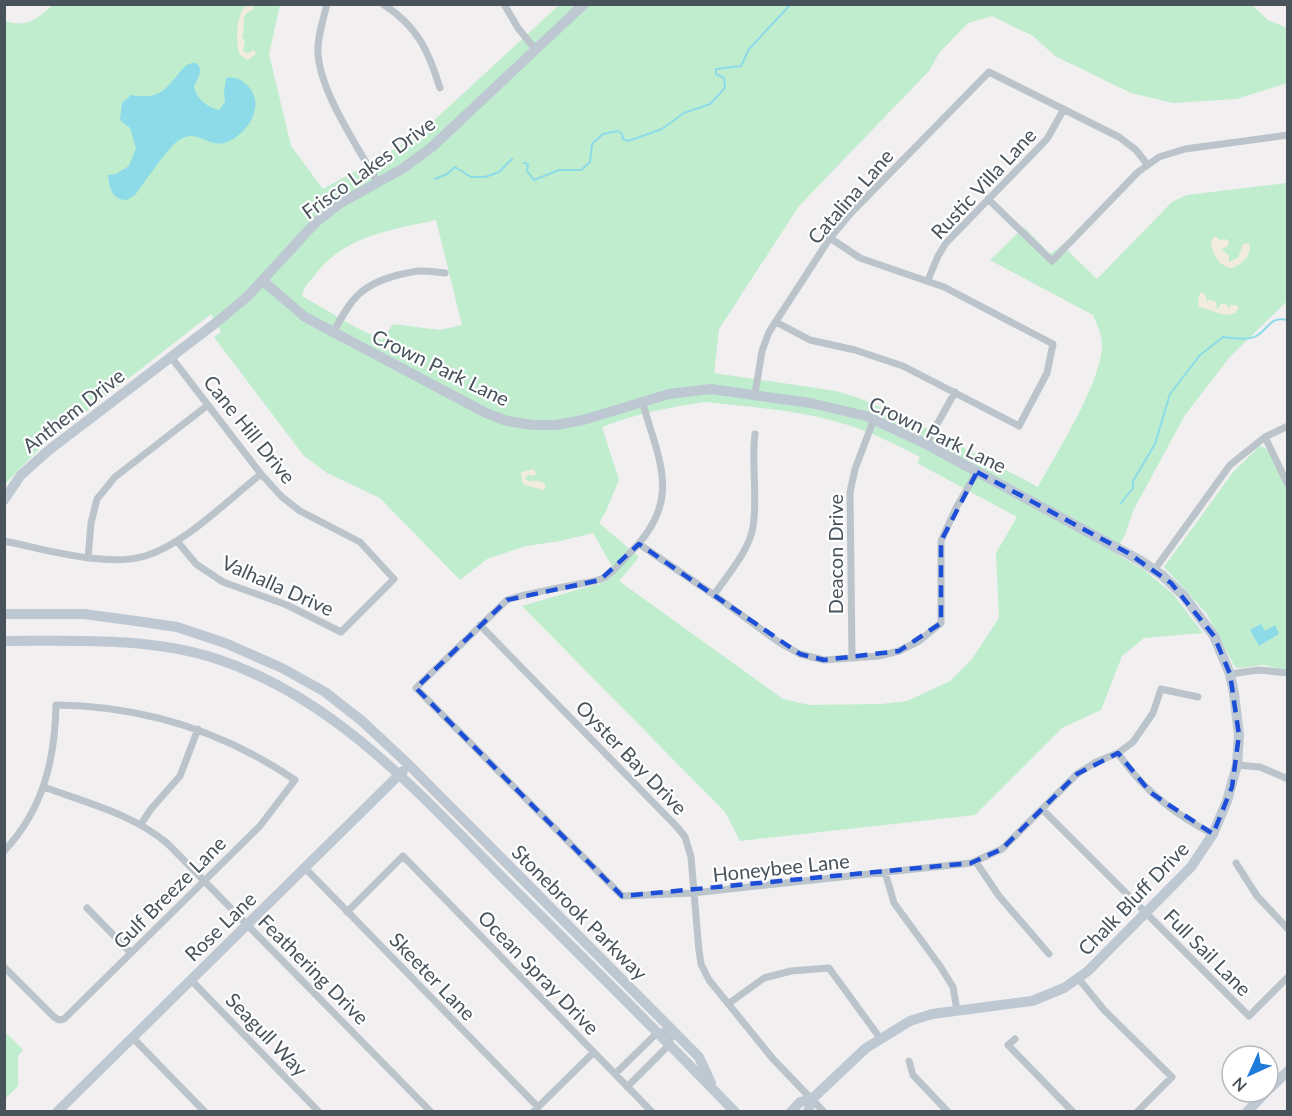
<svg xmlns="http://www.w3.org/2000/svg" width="1292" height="1116" font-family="Lato,sans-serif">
	<rect width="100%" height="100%" fill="#f1efef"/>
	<path fill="#bfedce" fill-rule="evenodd" d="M1251,4L1268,20L1287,28V83L1237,99L1173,103L1131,93L1055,56L1033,36L992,16L968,23L939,53L929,71L799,206L719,329L714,373L836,391L859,398L917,423L1038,487C1057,452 1101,384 1102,345C1102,334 1097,325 1093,315L990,260L1024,227L1049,253H1052L1062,245L1097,279L1172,202L1187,195L1287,183V301L1229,358L1185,415L1133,511L1125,535L1115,553L1144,570L1173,594L1203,633L1144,638L1122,656L1101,710L1062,728L975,815L740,841L725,812L522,606L601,583L616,573L593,533L560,541L526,546L487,559L460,580L380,498L327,473L304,456L214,337L221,332L211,314L41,447L5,484V21C26,28 37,19 53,5H280L269,54L291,146L323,189L416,137L558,6L557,5ZM436,220L462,325L440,330L393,324L382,340L357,328L302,296C303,288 309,282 314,276C343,236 391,230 436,220ZM705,402C755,407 809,411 857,428C879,436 899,446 920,457L917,463L1017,517L996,553L999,618L972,659L950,681L907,701L882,704L809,705L783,699L619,581L639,557L599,523L606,511L619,480L602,427C635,414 670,407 705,402Z
		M1260,446L1269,450L1287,492V670L1263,665L1239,668L1235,667L1207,614L1164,567L1234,471Z
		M5,1032L23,1050L18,1056V1086L5,1099Z"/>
	<path fill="#f2ebe0" d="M247,5H252L254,8C252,11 248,11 246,14C241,20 246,29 242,36L245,42L243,50L247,53L254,50L256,54L248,60L240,55C235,43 236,13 247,5Z
		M1215,236L1220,240L1225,239L1229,241L1228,246L1222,249L1229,256V262L1238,258L1243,244L1249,243C1252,256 1243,264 1231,268C1218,266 1212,253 1211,241Z
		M1202,292L1206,296V301L1211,300L1216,302L1217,310L1221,304L1224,303L1228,306V309L1231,305H1236L1239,308C1231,323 1210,308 1198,307L1199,295Z
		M534,469L536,474L533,476L528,475L525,479L529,481C535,481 542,479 546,486L543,490L525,485L522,482L521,472Z"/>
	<path fill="#8ddbe9" d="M192,63H196C205,70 197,78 194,87C196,98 208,108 219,110L225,102L224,92L226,78C235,76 241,79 247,85C268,105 246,137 224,143C208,147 196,128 179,140C166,149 146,181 135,195L127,200C112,200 109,188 108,175L116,174L129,166L136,148L130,128L120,120L122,103L131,95C157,100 164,92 180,72C184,67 186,65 192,63Z
		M1261,624L1265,631L1275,625L1279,634L1259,646L1250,630Z"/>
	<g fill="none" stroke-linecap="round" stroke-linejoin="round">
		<path stroke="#8ddbe9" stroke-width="2" d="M524,163L528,164L527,171L534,180L559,170H581L590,162L592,144L603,134L618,131L622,134L623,139L627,141L637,138L662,129L684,113L710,104L725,88L724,78L716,74V69L741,66L749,49L791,4
			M435,179L447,174L455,167L471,177H485L499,172L512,159
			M1121,503L1133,488V481L1155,444L1170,394L1200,355L1223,337C1233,338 1249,341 1258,335C1269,328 1270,316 1288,320"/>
		<path stroke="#bbc4cb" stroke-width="7" d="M327,4C323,21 317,37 318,54C321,94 358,147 378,183
			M383,4C418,27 428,50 440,88
			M504,4L518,28L535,49
			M988,199L1052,261L1138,172L1159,157L1185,149L1288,135
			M928,280L938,256L946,243L1047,139L1064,109
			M776,322L810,340L855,350L903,366L1019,426L1047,373L1053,344L944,287L860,258L830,238
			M333,333C351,299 360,285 398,275C419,270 423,270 445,273
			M171,357L261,474L282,497L300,511L360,542L394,579L341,632L287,605L223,582L196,564L177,541
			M755,394L762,351L769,332L830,238L852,212L989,72L1119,137L1136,150L1147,164
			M642,401C660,464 683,501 629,554C620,563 613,574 601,579C593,582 583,583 574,585C552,589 529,593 507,600L416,688L622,896L693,893L971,863L1002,849L1077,774L1096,762L1118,753L1133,742L1153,713L1161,689L1198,697
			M1265,437L1288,485
			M926,444L955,392
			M4,541C44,549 107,568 145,556C185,544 228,500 261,474
			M639,544L714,595L780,643L800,654L824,660L879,656L899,651L919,641L941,623V541L956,508L977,472
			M88,558L91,523L97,499L115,477L208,405
			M1155,569L1230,465L1265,437L1288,426
			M714,595C728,574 749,551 753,527C758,496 751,465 755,434
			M480,625L678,828L685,837L691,857L699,951L701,964L709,980L773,1059L824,1112
			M852,657L850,492L855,469L874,419
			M1230,674L1259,670L1288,673
			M1118,753C1142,789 1175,815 1213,834
			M1237,765L1260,767L1288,779
			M44,787C87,803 133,814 168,844L431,1112
			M1043,810L1249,1016L1288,977
			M141,824L151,809L180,776L198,729
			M4,851C43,810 55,760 56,705C144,706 223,731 295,780L260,826L64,1019L59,1020L54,1017L4,967
			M976,862L999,896L1049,954
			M1236,863L1257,896L1288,929
			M305,868L538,1107
			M885,872L894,903L940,966L953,987L957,1010
			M87,908L131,953
			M347,912L403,856L652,1112
			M1078,978L1104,1010L1172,1077L1137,1112
			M191,980L319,1112
			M728,1004L764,978L791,971L829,968L880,1038
			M132,1037L205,1112
			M1015,1039L1008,1045L1073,1112
			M909,1061L913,1075L948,1112
			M615,1074L657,1033L672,1030L669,1045L627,1087
			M533,1112L594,1052"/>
		<path stroke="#bdc8d2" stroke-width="10" d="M263,281L305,317L486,413L507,421L533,425H556L583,420L669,394L711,389L810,403L866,416L926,444L1141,561L1163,576L1183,595L1214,636L1230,674L1234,693L1239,735L1237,765L1227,801L1213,834L1191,867L1088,971L1064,988L1032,1001L932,1014L910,1021L866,1048L812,1099L808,1112
			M4,500L21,475L49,450L217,322L248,296L316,222L339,204L402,169L432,147L584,4
			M4,614H84L136,621L177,627L225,643L282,668L325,692L362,721L409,765L699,1057L711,1083
			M4,641C75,641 149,637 217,659C342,700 429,805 520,895C592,967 664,1038 735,1112
			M1268,1090L1288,1071
			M57,1112L403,771
			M791,1112L800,1102L812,1099
			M1247,1112L1266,1092"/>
	</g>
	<path fill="none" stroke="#1d4ed8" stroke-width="4.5" stroke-dasharray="12 8" stroke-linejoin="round" d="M977,472L1128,553L1171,583L1214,636L1230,674L1239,735L1232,787L1213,834L1151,793L1118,753L1077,774L1002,849L971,863L622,896L416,688L507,600L600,580L639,544L800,654L824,660L899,651L941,623V541Z"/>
	<g text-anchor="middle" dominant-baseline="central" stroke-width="4.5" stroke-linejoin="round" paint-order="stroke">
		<g font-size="20" fill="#48535c" stroke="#fff">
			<text transform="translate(368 167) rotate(-36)">Frisco Lakes Drive</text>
			<text transform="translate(983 183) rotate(-47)">Rustic Villa Lane</text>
			<text transform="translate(850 196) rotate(-49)">Catalina Lane</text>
			<text transform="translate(441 367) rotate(26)">Crown Park Lane</text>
			<text transform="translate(73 410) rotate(-38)">Anthem Drive</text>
			<text transform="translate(250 429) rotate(51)">Cane Hill Drive</text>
			<text transform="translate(938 434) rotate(26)">Crown Park Lane</text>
			<text transform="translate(835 554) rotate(-90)">Deacon Drive</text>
			<text transform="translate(278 585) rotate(24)">Valhalla Drive</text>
			<text transform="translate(632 757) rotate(46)">Oyster Bay Drive</text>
			<text transform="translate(781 867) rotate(-6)">Honeybee Lane</text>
			<text transform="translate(169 892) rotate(-45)">Gulf Breeze Lane</text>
			<text transform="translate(1133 898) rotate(-46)">Chalk Bluff Drive</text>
			<text transform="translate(580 912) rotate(45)">Stonebrook Parkway</text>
			<text transform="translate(220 926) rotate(-44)">Rose Lane</text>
			<text transform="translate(1208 952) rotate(45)">Full Sail Lane</text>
			<text transform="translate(314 969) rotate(45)">Feathering Drive</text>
			<text transform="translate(539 972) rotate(46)">Ocean Spray Drive</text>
			<text transform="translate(433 976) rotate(46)">Skeeter Lane</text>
			<text transform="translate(267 1034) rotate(46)">Seagull Way</text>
		</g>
	</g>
	<rect width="1292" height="1116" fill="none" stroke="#48535c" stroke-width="12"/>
	<g transform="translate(1250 1074) rotate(225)"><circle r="28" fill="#ffffff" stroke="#b6babe" stroke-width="1.5"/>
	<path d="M0-4.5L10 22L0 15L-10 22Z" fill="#1f7bdb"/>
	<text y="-9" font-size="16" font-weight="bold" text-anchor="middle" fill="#48535c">N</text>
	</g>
</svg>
